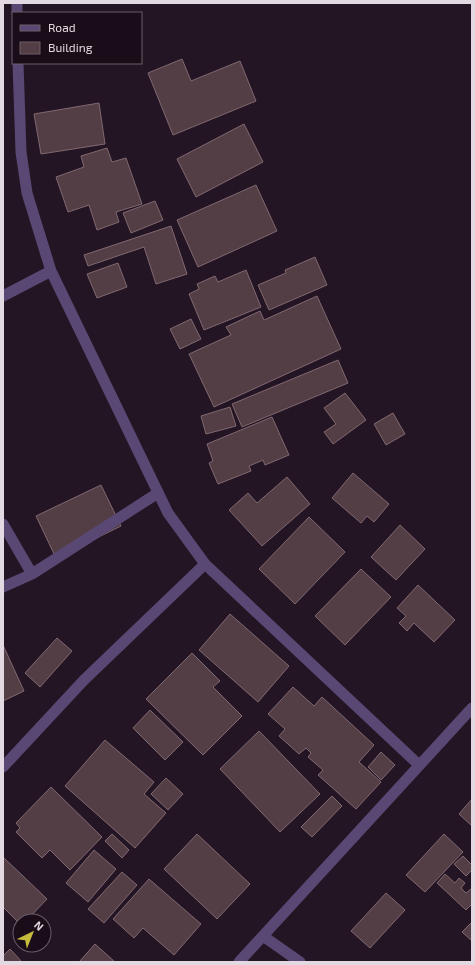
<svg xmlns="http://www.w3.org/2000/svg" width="475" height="965" font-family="'Exo 2',sans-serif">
	<rect width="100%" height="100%" fill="#231523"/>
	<path fill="#543e45" stroke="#816871" d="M182,59L191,81L240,61L256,101L173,135L148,73Z
		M99,103L105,144L41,154L34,114Z
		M244,124L263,162L196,197L177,159Z
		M107,148L112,162L126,158L142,204L116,212L119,222L97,230L89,205L68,212L56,177L84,167L81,156Z
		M256,185L277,231L198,267L177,220Z
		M155,201L163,220L131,233L123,213Z
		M171,226L187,274L156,284L144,247L88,266L84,255Z
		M315,257L327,285L269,310L258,285L286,273L285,270Z
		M118,263L127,287L97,298L87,274Z
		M246,270L261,307L204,330L189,294L199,289L197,284L215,276L218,282Z
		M317,296L341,349L214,407L189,354L231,335L226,327L260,311L264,320Z
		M191,319L201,339L180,349L170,329Z
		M338,360L348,383L242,427L232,404Z
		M345,393L366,420L333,444L324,432L336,424L324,408Z
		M230,407L236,426L206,434L201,416Z
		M393,413L405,434L386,445L374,424Z
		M272,417L289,455L265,465L263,460L249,466L251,471L218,484L209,463L213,461L207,444Z
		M353,473L389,504L374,522L367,516L361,523L332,498Z
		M287,477L310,504L262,546L229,510L248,493L257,503Z
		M101,485L121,526L56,558L36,516Z
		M309,517L345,552L295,604L259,569Z
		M400,525L425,549L396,580L371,557Z
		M361,569L391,597L345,645L315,616Z
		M418,585L455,620L434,642L414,623L407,631L399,623L406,616L397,608Z
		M230,614L289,666L258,702L199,650Z
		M57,638L72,651L40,687L25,673Z
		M3,645L24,691L3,701Z
		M192,653L220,681L213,687L242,716L203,755L146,699Z
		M293,687L314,706L322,697L374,745L359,762L381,782L356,809L318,775L323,770L308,757L311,753L306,748L299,754L279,736L285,729L268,714Z
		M150,710L183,742L165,760L133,728Z
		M259,731L320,794L280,832L220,769Z
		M105,740L154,782L144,794L166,813L135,848L65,786Z
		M381,752L395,765L381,780L368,767Z
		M166,778L183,794L168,810L151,794Z
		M51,787L102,837L70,870L50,850L42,858L16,832L20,828L16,823Z
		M332,796L342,806L312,837L301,827Z
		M472,799V826L459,814Z
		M112,834L129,850L122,858L105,841Z
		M197,834L250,884L217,919L164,869Z
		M444,834L463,852L425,892L406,875Z
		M94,850L116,869L88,902L66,883Z
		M463,856L472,865V870L466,876L454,864Z
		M3,857L47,899L26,921H20V924L3,907Z
		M122,872L137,885L104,923L88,909Z
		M445,874L455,883L459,878L465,883L461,888L466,893L471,889L472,890V904L466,910L437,883Z
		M149,879L201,924L174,955L143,928L134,938L113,919Z
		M386,893L405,910L370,948L351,931Z
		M472,922V941L462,932Z
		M95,944L115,962H79Z
		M10,949L22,962H3V956Z"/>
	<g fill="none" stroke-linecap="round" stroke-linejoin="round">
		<path stroke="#584873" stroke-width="11" d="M17,3V13
			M18,63L21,152L27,193L51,271L168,513L205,564L419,765
			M3,296L51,271
			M3,524L32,574
			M3,587L32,574L158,493
			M3,767L84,680L205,564
			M263,936L300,962
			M239,962L472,708"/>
	</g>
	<rect width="475" height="965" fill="none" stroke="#e3d9e2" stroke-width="8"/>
	<rect x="12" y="12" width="130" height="52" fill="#1a0c19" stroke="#6a5e69"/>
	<rect x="20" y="25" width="20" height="6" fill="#584873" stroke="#6a5e69"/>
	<text x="48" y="32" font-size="12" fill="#e3d9e2">Road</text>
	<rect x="20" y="42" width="20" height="12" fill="#543e45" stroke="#6a5e69"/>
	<text x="48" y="52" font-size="12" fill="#e3d9e2">Building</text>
	<g transform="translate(32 933) rotate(43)"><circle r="19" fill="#1a0c19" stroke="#6a5e69"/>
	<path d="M0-3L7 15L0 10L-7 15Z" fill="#c5bc3d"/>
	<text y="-6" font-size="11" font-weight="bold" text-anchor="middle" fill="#e3d9e2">N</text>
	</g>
</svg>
